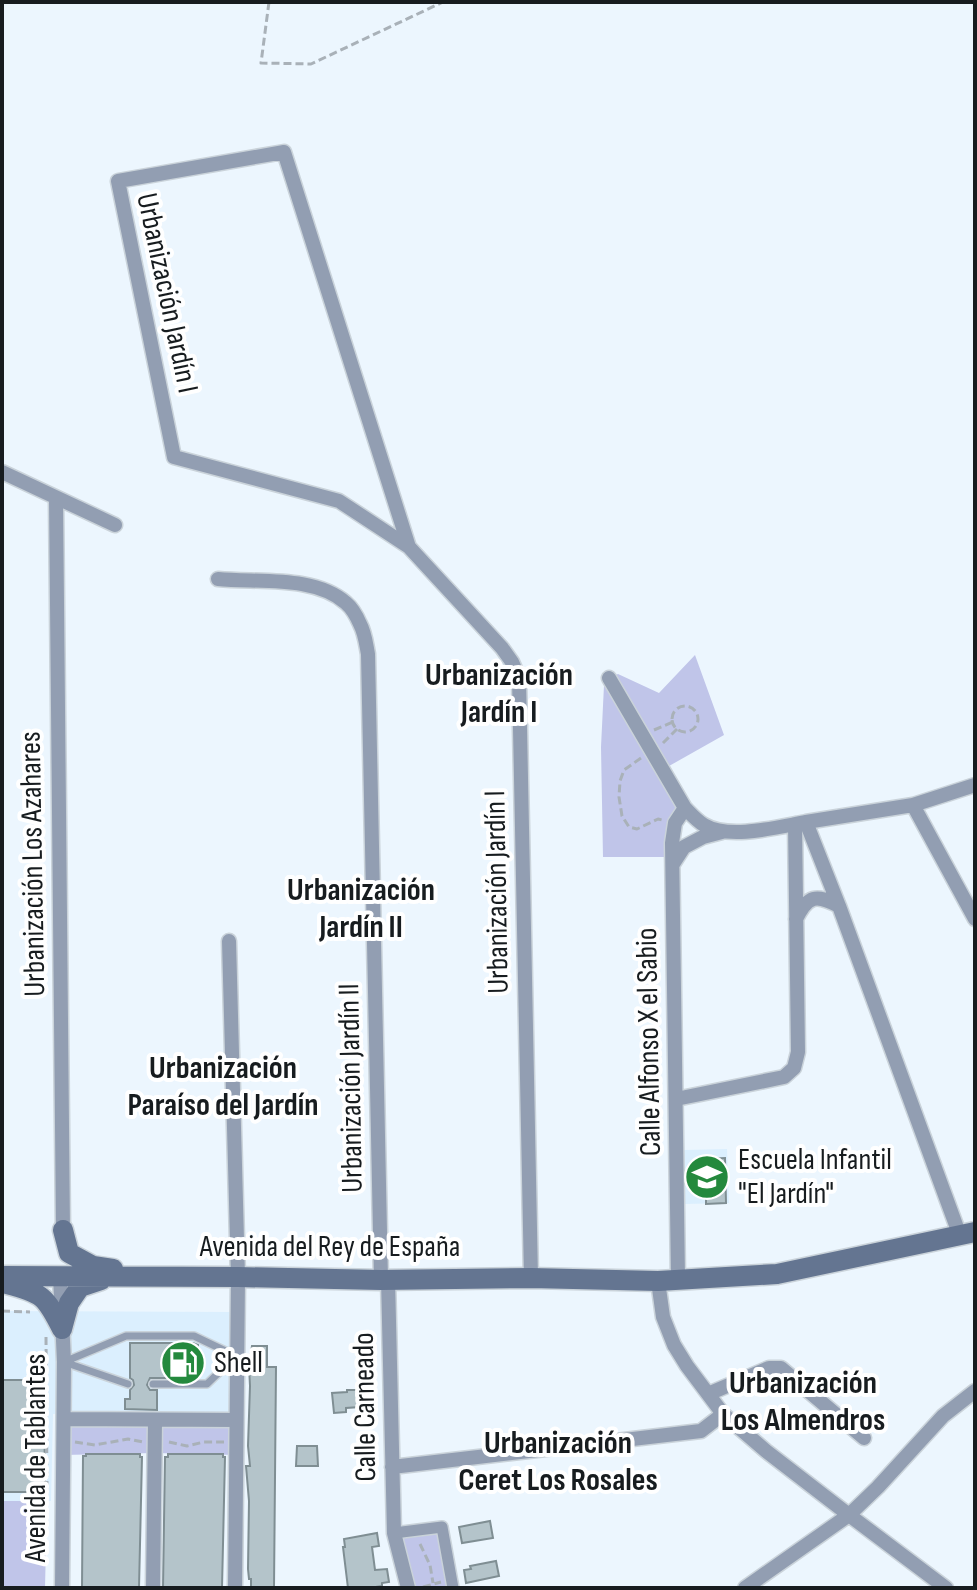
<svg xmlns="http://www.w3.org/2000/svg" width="977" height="1590" font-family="'Sofia Sans Condensed',sans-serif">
	<rect width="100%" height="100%" fill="#ecf6fe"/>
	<path fill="#dbeffe" d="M727,1149L729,1203L685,1204L684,1150Z
		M2,1311L231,1312L230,1414H53L51,1501H2Z"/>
	<path fill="#c0c5e9" d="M695,655L724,735L662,770L685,808L673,857H603L601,747L604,685L609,678L618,674L659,693Z
		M64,1419L236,1420V1455L155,1453L63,1455Z
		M2,1501H47L45,1588H2Z
		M442,1527L453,1588H408L394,1533Z"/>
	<path fill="#b4c4ca" stroke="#7f8e93" stroke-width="2" d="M725,1158L726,1203L706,1204V1159Z
		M130,1343H193L198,1345V1375H168V1378H150L147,1385L150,1390H157V1410L125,1409V1399H130V1390L134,1385L133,1380L130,1378Z
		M252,1346H267V1367H276L274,1588H251V1579H249L248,1569L249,1501L246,1466H250L248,1446L250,1386L249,1366Z
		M2,1380H44L45,1492H2Z
		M347,1390H359L360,1407L346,1408V1412L334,1413L332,1393L347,1392Z
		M297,1446H317L318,1466H296Z
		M86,1454H140V1457H142L139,1588H82L83,1456H86Z
		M168,1454H223V1457H225L222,1588H163L165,1457H168Z
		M490,1521L493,1538L462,1543L459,1527Z
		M377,1533L379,1546L372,1547L375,1570L387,1569L389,1582L382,1583V1586L369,1588H348L343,1547H345L344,1539Z
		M496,1561L499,1576L466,1583L464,1570L471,1569L470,1566Z"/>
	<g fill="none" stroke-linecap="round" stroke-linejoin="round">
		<g stroke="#cad3da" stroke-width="10">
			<path id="service" d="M64,1362L126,1336H194L236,1356L207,1384H153
				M64,1362L128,1384"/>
		</g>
		<g stroke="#cad3da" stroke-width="14">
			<path id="pedestrian" d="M394,1533L442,1527L453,1588"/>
		</g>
		<g stroke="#cad3da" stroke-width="17">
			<path id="minor" d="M2,472L115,525
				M56,498L63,1230
				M409,547L284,152L118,181L174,457L339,501L409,547L502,648L512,662L519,678L531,1278
				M218,579C258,583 314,575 346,603C352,608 357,617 360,624C365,633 366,644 368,654L381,1280
				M609,678L685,808C690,813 697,821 704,825C729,840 778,827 806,822L839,906L960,1236
				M913,805L975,919
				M806,822L913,805L975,785
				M673,864L684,847L703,837L722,832
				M796,919C808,895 816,894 839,906
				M229,941L238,1277L235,1588
				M676,1099L784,1077L794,1068L798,1052L795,824
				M60,1276L64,1362L62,1588
				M388,1279L394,1533L408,1588
				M678,1279L672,843L675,823L685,808
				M658,1281L663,1317L674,1345L687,1366L723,1414L766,1451L849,1515L946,1588
				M708,1394L769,1368H781L864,1438
				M64,1419L236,1420
				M392,1467L701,1431L723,1414
				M153,1588L155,1420
				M745,1588L849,1515L878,1487L943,1416L975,1391"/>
		</g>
		<g stroke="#cad3da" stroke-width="23">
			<path id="secondary" d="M63,1230L69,1253L93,1266L113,1269
				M2,1276L238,1277L381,1280L531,1278L658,1281L777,1274L975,1232
				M7,1284C43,1293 46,1297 62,1329
				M62,1329L69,1303L80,1287L101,1280"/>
		</g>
		<path stroke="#a9b1b8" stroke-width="3" stroke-dasharray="8 4" stroke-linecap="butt" d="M269,2L261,63L311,64L443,2
			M672 719a13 13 0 1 1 26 0a13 13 0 1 1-26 0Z
			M654,730L673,722
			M663,743L677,729
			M641,758L624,770L620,781L619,797L622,816L629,827L637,829L658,819L662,820
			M2,1311L30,1312
			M46,1337L47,1489
			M75,1442L95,1445L128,1439L143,1442
			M169,1442L187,1446L204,1442H224
			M420,1544L430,1565L433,1583
			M423,1587L441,1582"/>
		<use href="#service" stroke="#929eb2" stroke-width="7"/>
		<use href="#pedestrian" stroke="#929eb2" stroke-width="11"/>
		<use href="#minor" stroke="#929eb2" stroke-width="14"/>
		<use href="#secondary" stroke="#647591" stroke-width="20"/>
	</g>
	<defs>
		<g id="school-disc" transform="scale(2.3)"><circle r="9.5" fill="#24893d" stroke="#fff"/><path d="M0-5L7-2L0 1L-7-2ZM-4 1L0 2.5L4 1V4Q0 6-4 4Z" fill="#fff"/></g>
		<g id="fuel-disc" transform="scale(2.3)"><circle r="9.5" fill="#24893d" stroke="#fff"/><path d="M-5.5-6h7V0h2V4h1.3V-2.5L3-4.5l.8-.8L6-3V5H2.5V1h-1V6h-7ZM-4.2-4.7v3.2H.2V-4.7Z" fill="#fff"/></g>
	</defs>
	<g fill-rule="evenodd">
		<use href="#school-disc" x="707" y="1177"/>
		<use href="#fuel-disc" x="183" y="1363"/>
	</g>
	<g text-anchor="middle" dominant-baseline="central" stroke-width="8" stroke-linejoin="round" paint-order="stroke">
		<g font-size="30" fill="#171c1f" stroke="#fff">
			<text transform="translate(167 293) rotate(78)">Urbanización Jardín I</text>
			<text transform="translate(33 864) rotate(-91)">Urbanización Los Azahares</text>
			<text transform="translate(497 892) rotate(-91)">Urbanización Jardín I</text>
			<text transform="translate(649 1042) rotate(-91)">Calle Alfonso X el Sabio</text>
			<text transform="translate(351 1088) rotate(-91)">Urbanización Jardín II</text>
			<text x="330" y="1247">Avenida del Rey de España</text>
			<text transform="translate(365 1407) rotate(-91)">Calle Carneado</text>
			<text transform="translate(36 1458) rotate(-90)">Avenida de Tablantes</text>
		</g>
		<g font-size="30" fill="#171c1f" stroke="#fff" text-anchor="start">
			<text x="738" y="1160">Escuela Infantil<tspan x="738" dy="34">"El Jardín"</tspan></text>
			<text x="214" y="1363">Shell</text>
		</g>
		<g font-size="32" font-weight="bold" fill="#171c1f" stroke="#fff">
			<text x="499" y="675">Urbanización<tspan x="499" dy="37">Jardín I</tspan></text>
			<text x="361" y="890">Urbanización<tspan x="361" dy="37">Jardín II</tspan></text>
			<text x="223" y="1068">Urbanización<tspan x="223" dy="37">Paraíso del Jardín</tspan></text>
			<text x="803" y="1383">Urbanización<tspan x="803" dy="37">Los Almendros</tspan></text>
			<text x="558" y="1443">Urbanización<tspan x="558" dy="37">Ceret Los Rosales</tspan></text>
		</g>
	</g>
	<rect width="977" height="1590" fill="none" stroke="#171c1f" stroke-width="8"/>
</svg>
